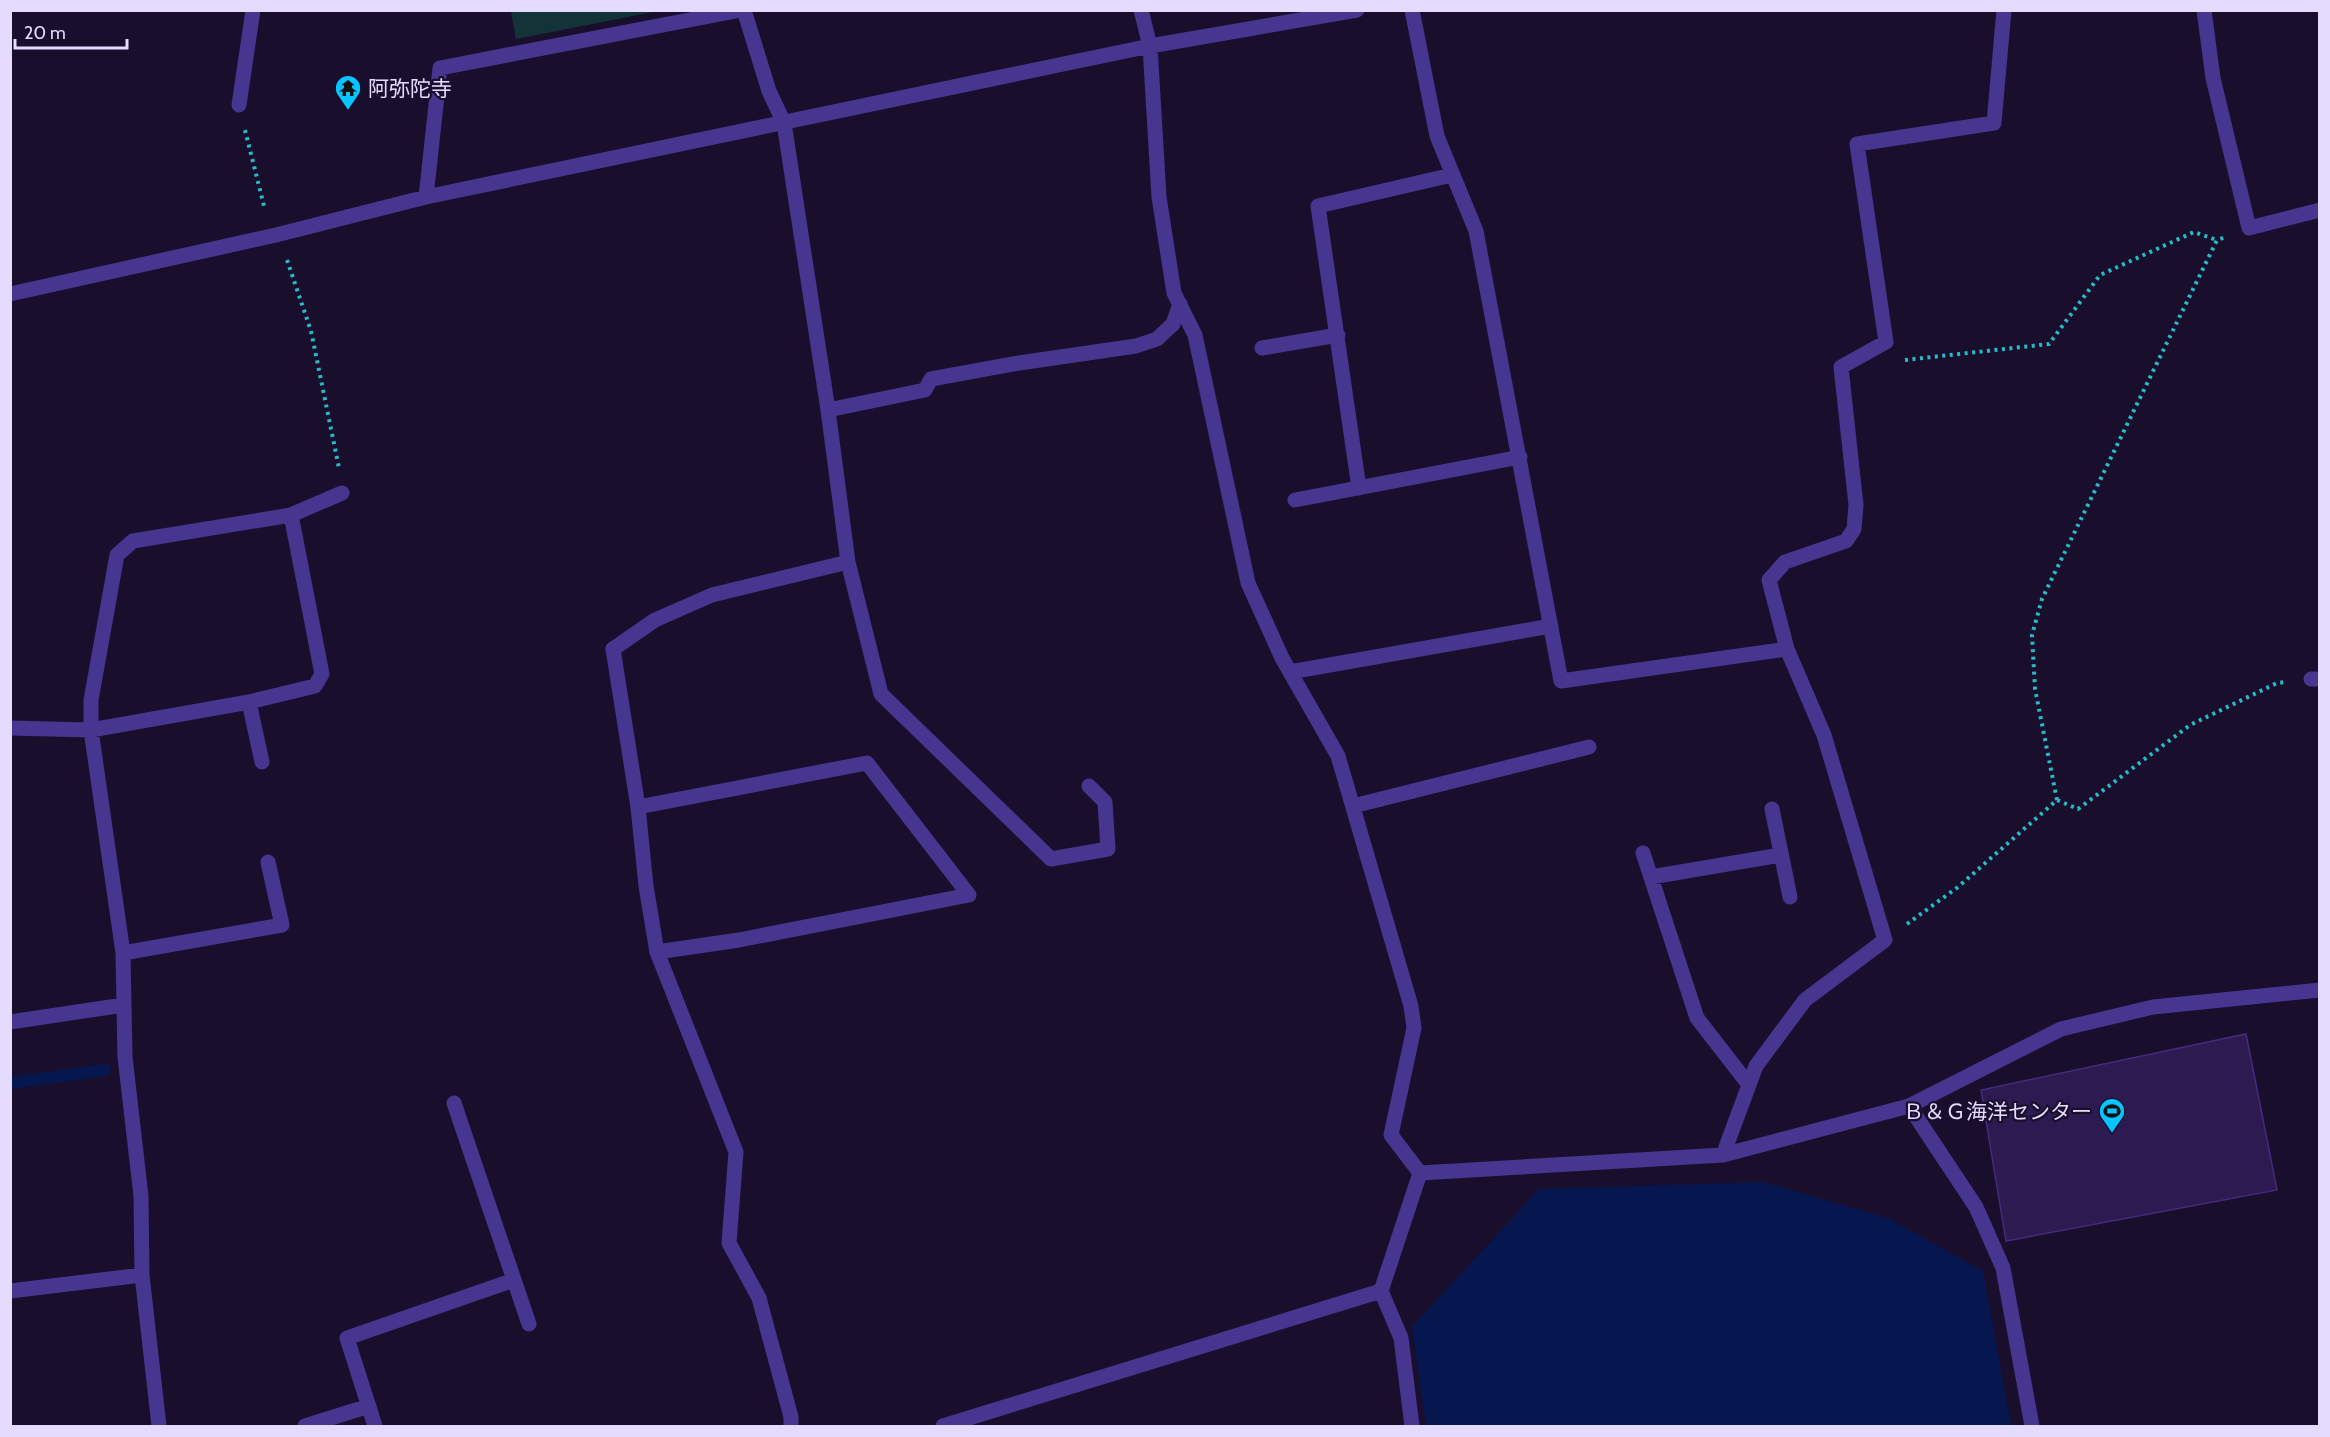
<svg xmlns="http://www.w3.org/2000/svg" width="2330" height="1437" font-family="Cabin,'Noto Sans JP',sans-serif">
	<rect width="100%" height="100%" fill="#190f2d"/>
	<path fill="#123438" d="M652,10L653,12L516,39L511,11Z"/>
	<path fill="#06164f" d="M1763,1182L1888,1218L1983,1271L2011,1426H1426L1412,1327L1539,1189Z"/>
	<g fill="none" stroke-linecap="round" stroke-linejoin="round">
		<path stroke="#06164f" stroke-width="12" d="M10,1083L105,1070"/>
	</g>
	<path fill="#2c1a50" stroke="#462a7e" stroke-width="1.5" d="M2246,1034L2277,1190L2006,1241L1981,1090Z"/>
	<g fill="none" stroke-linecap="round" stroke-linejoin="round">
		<path stroke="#26bbc8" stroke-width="4" stroke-dasharray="3 4.5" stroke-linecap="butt" d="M245,130L265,210
			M287,260L311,331L339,468
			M1905,360L2049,344L2100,275L2194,232L2217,240
			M2057,800L2035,689L2032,635L2042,599L2217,240L2226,237
			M1907,924L1958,887L2057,800L2078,809L2190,725L2277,683L2286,682"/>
		<path stroke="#463690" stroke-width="15" d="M1141,10L1150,46
			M2204,10L2213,78L2249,228L2320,210
			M828,410L925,390L931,379L1019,363L1136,346L1157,339L1173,324L1180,304
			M848,562L881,694L1051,859L1108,849L1105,802L1089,786
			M613,649L655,620L712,595L848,562L828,410L784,123
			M638,807L867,763L969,895L739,940L657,952"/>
		<path stroke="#463690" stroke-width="15" d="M744,10L769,91L784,123
			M1412,10L1437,136L1476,231L1561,681L1787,649
			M1150,46L1159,197L1174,293L1195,335L1248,583L1282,658L1338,756L1411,1006L1414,1028L1391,1135L1420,1173
			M239,105L253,10
			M426,197L440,68L741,10
			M10,294L276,235L426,197L1150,46L1357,10
			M1262,348L1338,335
			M1359,488L1318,206L1452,175
			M1295,500L1520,457
			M613,649L638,807L646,886L657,952L736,1152L729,1243L759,1298L791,1417V1426
			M1290,672L1551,626
			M2311,679H2320
			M249,702L262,762
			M10,728L91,730L249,702L315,686L322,674L291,515
			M1353,806L1589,747
			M1772,809L1790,897
			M1643,853L1697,1018L1749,1085
			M1651,877L1781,855
			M123,953L282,925L268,862
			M10,1022L124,1005
			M454,1103L529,1324
			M1909,1106L1976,1207L2003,1268L2032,1426
			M1723,1155L1756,1066L1805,1000L1885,940L1824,735L1787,649L1769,580L1785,562L1846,541L1854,529L1856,505L1841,367L1886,342L1857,144L1994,123L2004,10
			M10,1291L142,1275
			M1381,1291L1401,1338L1412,1426
			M159,1426L142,1275L141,1196L125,1057L123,953L91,730V700L117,555L133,541L291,515L342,493
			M305,1426L369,1406
			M375,1426L347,1338L514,1280
			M943,1426L1381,1291L1420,1173L1723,1155L1909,1106L2061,1029L2153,1007L2320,990"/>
	</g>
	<defs>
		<g id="temple-pin" transform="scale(1.35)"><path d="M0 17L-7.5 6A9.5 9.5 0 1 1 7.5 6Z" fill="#07c3ff" stroke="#190f2d"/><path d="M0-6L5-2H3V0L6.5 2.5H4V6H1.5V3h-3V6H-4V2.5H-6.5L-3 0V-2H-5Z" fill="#111"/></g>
		<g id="stadium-pin" transform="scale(1.35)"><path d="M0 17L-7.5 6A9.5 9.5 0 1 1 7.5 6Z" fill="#07c3ff" stroke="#190f2d"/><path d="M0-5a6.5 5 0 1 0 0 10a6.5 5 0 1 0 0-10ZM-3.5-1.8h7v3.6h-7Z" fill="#111"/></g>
	</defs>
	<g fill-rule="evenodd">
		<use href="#temple-pin" x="348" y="88"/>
		<use href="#stadium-pin" x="2112" y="1111"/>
	</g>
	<g text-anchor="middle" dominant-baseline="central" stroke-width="4.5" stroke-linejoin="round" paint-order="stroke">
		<g font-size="21" fill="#e4dbff" stroke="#190f2d" text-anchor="start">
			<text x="368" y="88">阿弥陀寺</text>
			<text x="2092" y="1111" text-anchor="end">Ｂ＆Ｇ海洋センター</text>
		</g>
	</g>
	<rect width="2330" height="1437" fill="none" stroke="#e4dbff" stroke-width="24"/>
	<path d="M15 39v9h112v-9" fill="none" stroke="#e4dbff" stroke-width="3"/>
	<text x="24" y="39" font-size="18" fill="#e4dbff" stroke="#190f2d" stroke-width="4.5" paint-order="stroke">20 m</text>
</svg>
